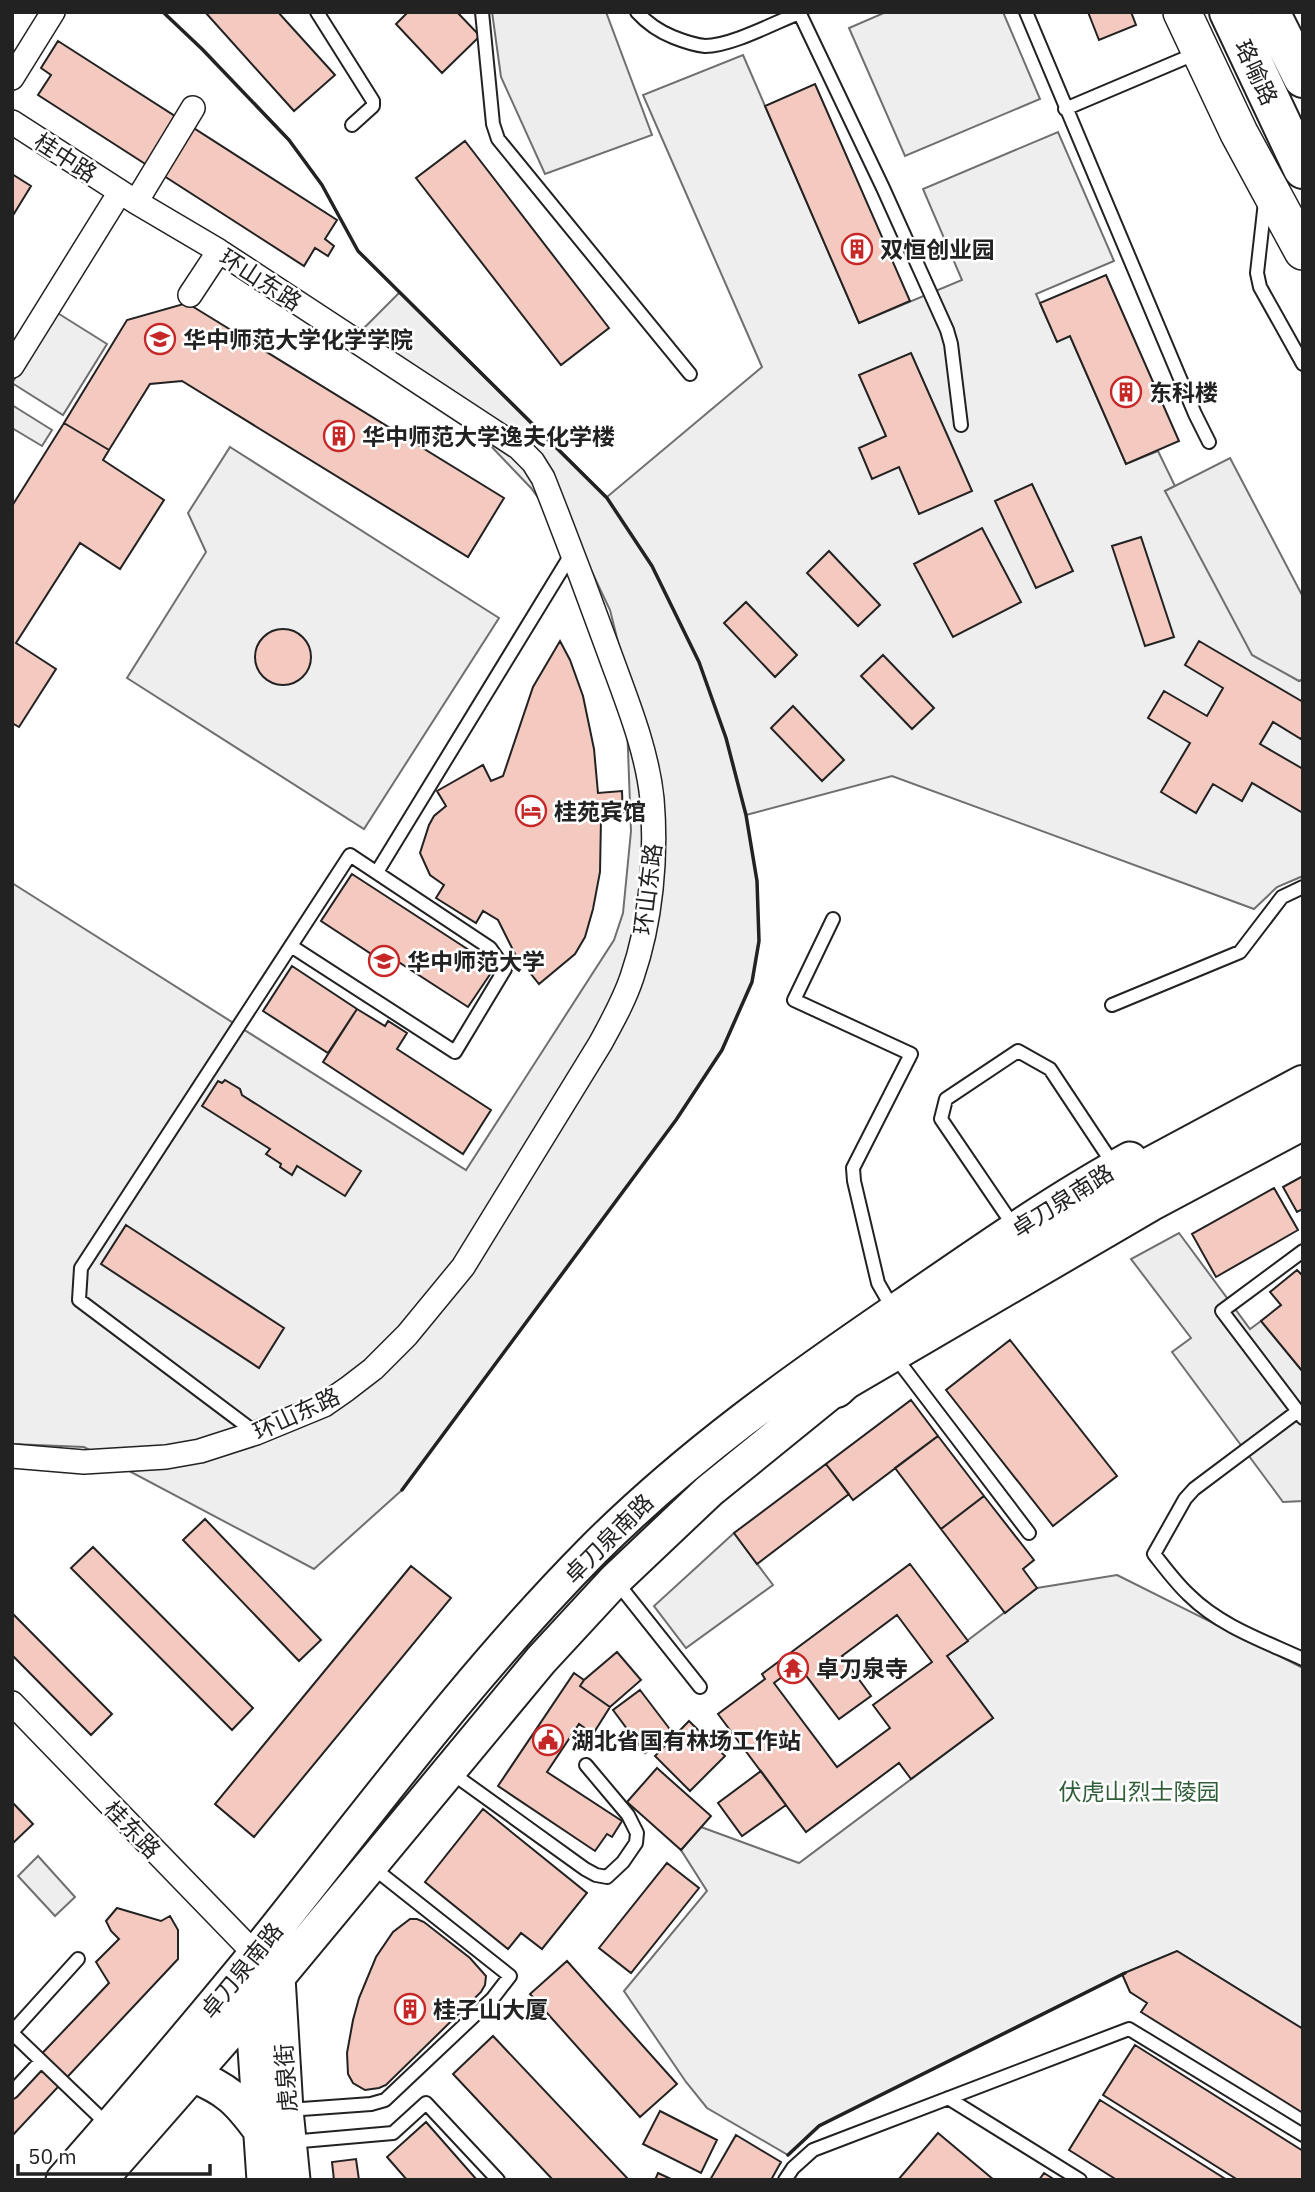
<svg xmlns="http://www.w3.org/2000/svg" width="1315" height="2192" font-family="'IBM Plex Sans','Noto Sans SC',sans-serif">
	<rect width="100%" height="100%" fill="#fff"/>
	<path fill="#eee" stroke="#6f6f6f" stroke-width="2" d="M886,12H1003L1040,99L905,156L849,28Z
		M743,55L859,323L962,280L923,189L1058,132L1114,261L1036,294L1057,341L1070,336L1126,464L1158,451L1175,486L1165,491L1299,681L1303,679V876L1277,887L1254,909L892,776L746,815L757,881L759,941L752,982L722,1050L676,1120L402,1490L314,1569L84,1447L12,1444V883L466,1170L614,940L623,913L631,831L625,670L610,610L592,572L531,488L488,443L364,328L400,292L607,497L762,367L643,95Z
		M56,312L107,344L63,415L12,383Z
		M12,405L52,430L42,446L12,428Z
		M230,447L499,618L364,829L127,678L206,552L188,513Z
		M734,1533L773,1585L686,1648L654,1606Z
		M1117,1575L1303,1668V2029L1177,1951L1122,1974L819,2125L788,2155L707,2108L686,2082L624,1991L707,1891L681,1850L701,1827L799,1863L993,1718L947,1656L1037,1588Z
		M38,1856L75,1897L55,1916L18,1876Z"/>
	<path fill="#ededed" stroke="#6f6f6f" stroke-width="2" d="M492,12H606L652,135L545,174L501,77Z
		M1230,458L1303,597V679L1299,681L1252,655L1165,491Z
		M1179,1233L1250,1329L1261,1321L1303,1372V1501L1283,1502L1172,1352L1191,1338L1131,1259Z"/>
	<path fill="#f3c9c0" stroke="#222" stroke-width="2" fill-rule="evenodd" d="M205,12H278L335,75L294,111Z
		M408,12H457L480,36L442,73L396,24Z
		M1088,12H1131L1136,25L1099,40Z
		M58,41L337,220L325,239L334,246L328,256L315,248L304,266L38,95L51,75L41,68Z
		M815,84L910,301L859,323L765,106Z
		M465,141L609,328L561,365L416,178Z
		M12,174L31,186L12,217Z
		M1106,275L1179,441L1126,464L1070,336L1057,342L1040,303Z
		M187,303L504,498L468,557L182,381L150,384L109,450L64,423L127,320Z
		M911,353L972,491L919,514L899,467L872,479L859,448L886,436L859,375Z
		M64,423L109,450L103,460L164,500L120,569L80,543L16,643L56,669L19,727L12,723V506Z
		M1032,484L1073,571L1036,588L995,501Z
		M982,528L1021,602L953,637L914,564Z
		M1141,537L1174,637L1145,646L1112,546Z
		M829,551L880,605L858,626L807,573Z
		M746,602L797,655L775,677L724,623Z
		M255 657a28 28 0 1 1 56 0a28 28 0 1 1-56 0Z
		M560,641L570,660L583,696L594,749L598,793L622,791L623,819H601L600,872L593,909L585,937L575,954L539,984L515,954L498,920L483,911L476,923L436,898L444,885L430,875L420,853L429,825L434,816L446,806L437,791L483,765L491,781L503,776L533,687Z
		M1199,641L1303,702V735L1301,739L1273,722L1260,744L1303,769V813L1252,783L1242,801L1213,784L1196,813L1161,792L1190,743L1148,718L1164,691L1207,716L1223,688L1185,665Z
		M883,655L934,708L912,729L861,676Z
		M793,706L844,760L822,781L771,728Z
		M352,874L495,967L468,1007L383,952L379,959L321,921Z
		M292,966L357,1009L328,1053L263,1011Z
		M357,1009L385,1026L388,1021L407,1033L397,1049L491,1110L463,1154L323,1062Z
		M225,1080L240,1089L242,1095L361,1171L345,1196L297,1166L292,1175L280,1167L281,1164L266,1154L270,1149L202,1106L218,1081L222,1083Z
		M1303,1176V1209L1297,1212L1283,1187Z
		M1274,1188L1298,1230L1216,1277L1192,1234Z
		M126,1225L284,1328L259,1368L101,1264Z
		M1297,1270L1303,1276V1372L1261,1321L1281,1305L1270,1292Z
		M1010,1340L1117,1476L1053,1526L946,1390Z
		M911,1400L938,1436L853,1500L826,1464Z
		M938,1436L984,1496L941,1529L895,1468Z
		M826,1464L849,1494L757,1564L734,1533Z
		M984,1496L1034,1560L1023,1569L1037,1588L1005,1613L941,1529Z
		M205,1519L321,1640L299,1661L183,1540Z
		M93,1547L253,1708L232,1730L71,1568Z
		M910,1564L968,1641L947,1656L993,1718L911,1779L899,1763L806,1832L718,1714L765,1679L762,1674ZM897,1615L932,1662L873,1705L890,1728L837,1767L774,1683L798,1665L839,1719L871,1696L842,1656Z
		M411,1566L451,1598L254,1837L215,1804Z
		M12,1613L112,1714L91,1735L12,1655Z
		M617,1652L641,1680L610,1707L580,1686L584,1680Z
		M574,1673L584,1680L580,1686L610,1707L593,1734L579,1724L547,1772L622,1821L612,1837L607,1834L595,1851L498,1786Z
		M640,1690L672,1732L645,1753L613,1710Z
		M689,1721L725,1756L690,1791L655,1756Z
		M657,1768L711,1816L681,1850L627,1802Z
		M761,1771L786,1805L742,1836L718,1803Z
		M12,1802L33,1824L12,1844Z
		M483,1809L587,1893L542,1949L521,1933L508,1949L425,1882Z
		M667,1863L699,1888L631,1973L599,1948Z
		M117,1908L161,1921L170,1916L178,1930V1959L12,2136V2085L109,1983L96,1962L119,1939L111,1931L106,1921Z
		M410,1919H417L424,1922L470,1958L486,1976L485,1985L481,1992L386,2085L379,2088L365,2090L353,2083L348,2074L347,2053L353,2020L359,1998L376,1957L393,1932Z
		M1177,1951L1303,2029V2113L1141,2012L1147,2003L1130,1992L1122,1974Z
		M567,1961L677,2084L640,2117L530,1994Z
		M493,2036L629,2180H553L453,2074Z
		M1135,2045L1303,2151V2180H1238L1103,2095Z
		M1100,2100L1227,2180H1117L1069,2150Z
		M660,2111L717,2140L701,2173L643,2144Z
		M426,2122L477,2180H407L387,2157Z
		M938,2133L994,2180H898Z
		M736,2135L781,2162L771,2180H710Z
		M356,2159L359,2180H334L332,2162Z
		M658,2173L673,2180H655Z
		M1044,2173L1055,2180H1039Z"/>
	<g fill="none" stroke-linecap="round" stroke-linejoin="round">
		<g stroke="#222" stroke-width="16">
			<path id="lane" d="M317,12L373,101V106L352,125
				M482,12L493,124L498,139L690,374
				M637,12C648,24 658,31 673,37C683,41 694,45 705,46C731,46 774,23 799,13
				M799,12L883,188L947,330L951,344L961,425
				M1026,12L1195,414L1209,442
				M1065,109L1197,53
				M1265,202L1257,273L1260,287L1303,364
				M377,872L572,553
				M833,919L794,1000L911,1054L853,1168L854,1181L878,1283L894,1311
				M1112,1005L1240,952L1282,897L1303,887
				M1015,1228L941,1119L946,1099L1018,1051L1050,1069L1115,1167
				M893,1354L1029,1533
				M1298,1411L1194,1489L1185,1499L1154,1554C1165,1568 1176,1583 1189,1595C1220,1626 1264,1641 1303,1659
				M1303,1418L1222,1311L1303,1251
				M256,1433L79,1300L81,1268L350,855L490,948L505,969L455,1052L291,946
				M615,1580L700,1687
				M449,1771L585,1869L596,1875L607,1877L623,1862L636,1843L637,1833L628,1815L586,1765
				M12,2032L78,1959
				M12,2033L108,2125
				M12,2092L41,2061
				M948,2098L1080,2180
				M288,2110L371,2104L385,2100L493,1998L510,1976L371,1866
				M290,2142L393,2133L426,2103L498,2180
				M785,2180L793,2168L813,2150L1129,2029L1303,2135"/>
		</g>
		<g stroke="#222" stroke-width="26">
			<path id="street" d="M12,78L53,12
				M12,122L136,202L219,251L519,448L533,462L543,478C566,536 588,594 609,652C626,699 647,749 652,799C657,857 651,922 632,977C624,1001 612,1022 600,1044L463,1267L407,1335L373,1369L347,1389L324,1405L256,1433L200,1451L166,1457L84,1462L12,1456
				M136,202L193,108
				M190,295L219,251
				M12,366L120,192
				M12,1703L255,1954"/>
		</g>
		<g stroke="#222" stroke-width="37">
			<path id="secondary" d="M278,1977L286,2110L293,2180
				M252,2005L264,2180
				M192,2075C227,2089 238,2100 260,2130
				M63,2180C129,2105 194,2029 257,1952C366,1816 470,1674 593,1550C688,1455 794,1380 904,1305C978,1254 1052,1202 1130,1159
				M100,2180L278,1977L541,1660L615,1580L709,1491L836,1388L1151,1204L1303,1123"/>
		</g>
		<g stroke="#222" stroke-width="40">
			<path id="primary" d="M1182,12L1239,133L1303,251"/>
		</g>
		<g stroke="#222" stroke-width="42">
			<path id="highway" d="M1229,12L1303,169
				M1270,12L1303,78
				M836,1388L886,1341L984,1271L1150,1167L1303,1085"/>
		</g>
		<use href="#lane" stroke="#fff" stroke-width="12"/>
		<use href="#street" stroke="#fff" stroke-width="23"/>
		<use href="#secondary" stroke="#fff" stroke-width="33"/>
		<use href="#primary" stroke="#fff" stroke-width="37"/>
		<use href="#highway" stroke="#fff" stroke-width="38"/>
		<path stroke="#222" stroke-width="3.5" d="M163,12L202,49L289,140L322,185L358,251L607,498L652,566L699,662L726,738L746,815L757,881L759,941L752,982L722,1050L676,1120L402,1490
			M788,2155L819,2126L1125,1973"/>
	</g>
	<defs>
		<g id="building-ring" transform="scale(1.575)"><circle r="9.5" fill="#fff" stroke="#c62828" stroke-width="1.5"/><path d="M-4-6H4V6H1V3H-1V6H-4ZM-2.5-4.3h1.7v1.8h-1.7ZM.8-4.3h1.7v1.8H.8ZM-2.5-1h1.7V.8h-1.7ZM.8-1h1.7V.8H.8Z" fill="#c62828"/></g>
		<g id="university-ring" transform="scale(1.575)"><circle r="9.5" fill="#fff" stroke="#c62828" stroke-width="1.5"/><path d="M0-5L7-2L0 1L-7-2ZM-4 1L0 2.5L4 1V4Q0 6-4 4Z" fill="#c62828"/></g>
		<g id="hotel-ring" transform="scale(1.575)"><circle r="9.5" fill="#fff" stroke="#c62828" stroke-width="1.5"/><path d="M-6-4.5h1.5V1H6V5H4.5V3h-9V5H-6ZM-4 0a1.8 1.8 0 1 1 3.6 0ZM.5 0V-2.5h3Q6-2.5 6 0Z" fill="#c62828"/></g>
		<g id="temple-ring" transform="scale(1.575)"><circle r="9.5" fill="#fff" stroke="#c62828" stroke-width="1.5"/><path d="M0-6L5-2H3V0L6.5 2.5H4V6H1.5V3h-3V6H-4V2.5H-6.5L-3 0V-2H-5Z" fill="#c62828"/></g>
		<g id="civic-ring" transform="scale(1.575)"><circle r="9.5" fill="#fff" stroke="#c62828" stroke-width="1.5"/><path d="M-.6-6.5H3V-4.5H.6V-3L4-1V1h2V6H-6V1h2V-1L-.6-3ZM-1.2 2.5V6h2.4V2.5Z" fill="#c62828"/></g>
	</defs>
	<g fill-rule="evenodd">
		<use href="#building-ring" x="857" y="249"/>
		<use href="#university-ring" x="160" y="339"/>
		<use href="#building-ring" x="1126" y="392"/>
		<use href="#building-ring" x="339" y="436"/>
		<use href="#hotel-ring" x="531" y="811"/>
		<use href="#university-ring" x="384" y="961"/>
		<use href="#temple-ring" x="793" y="1668"/>
		<use href="#civic-ring" x="548" y="1740"/>
		<use href="#building-ring" x="410" y="2009"/>
	</g>
	<g text-anchor="middle" dominant-baseline="central" stroke-width="5" stroke-linejoin="round" paint-order="stroke">
		<g font-size="23" fill="#222" stroke="#fff">
			<text transform="translate(1257 72) rotate(65)">珞喻路</text>
			<text transform="translate(66 157) rotate(33)">桂中路</text>
			<text transform="translate(261 279) rotate(33)">环山东路</text>
			<text transform="translate(647 889) rotate(-83)">环山东路</text>
			<text transform="translate(1062 1200) rotate(-32)">卓刀泉南路</text>
			<text transform="translate(296 1413) rotate(-25)">环山东路</text>
			<text transform="translate(608 1538) rotate(-45)">卓刀泉南路</text>
			<text transform="translate(133 1829) rotate(46)">桂东路</text>
			<text transform="translate(241 1970) rotate(-51)">卓刀泉南路</text>
			<text transform="translate(285 2078) rotate(-94)">虎泉街</text>
		</g>
		<g font-size="23" font-weight="bold" fill="#222" stroke="#fff" text-anchor="start">
			<text x="880" y="249">双恒创业园</text>
			<text x="183" y="339">华中师范大学化学学院</text>
			<text x="1149" y="392">东科楼</text>
			<text x="362" y="436">华中师范大学逸夫化学楼</text>
			<text x="554" y="811">桂苑宾馆</text>
			<text x="407" y="961">华中师范大学</text>
			<text x="816" y="1668">卓刀泉寺</text>
			<text x="571" y="1740">湖北省国有林场工作站</text>
			<text x="433" y="2009">桂子山大厦</text>
		</g>
		<g font-size="23" fill="#2f5e38" stroke="#fff">
			<text x="1139" y="1791">伏虎山烈士陵园</text>
		</g>
	</g>
	<rect width="1315" height="2192" fill="none" stroke="#222222" stroke-width="28"/>
	<path d="M18 2164v10h192v-10" fill="none" stroke="#222222" stroke-width="3.5"/>
	<text x="28" y="2164" font-size="21" fill="#222222" stroke="#ffffff" stroke-width="5" paint-order="stroke">50 m</text>
</svg>
